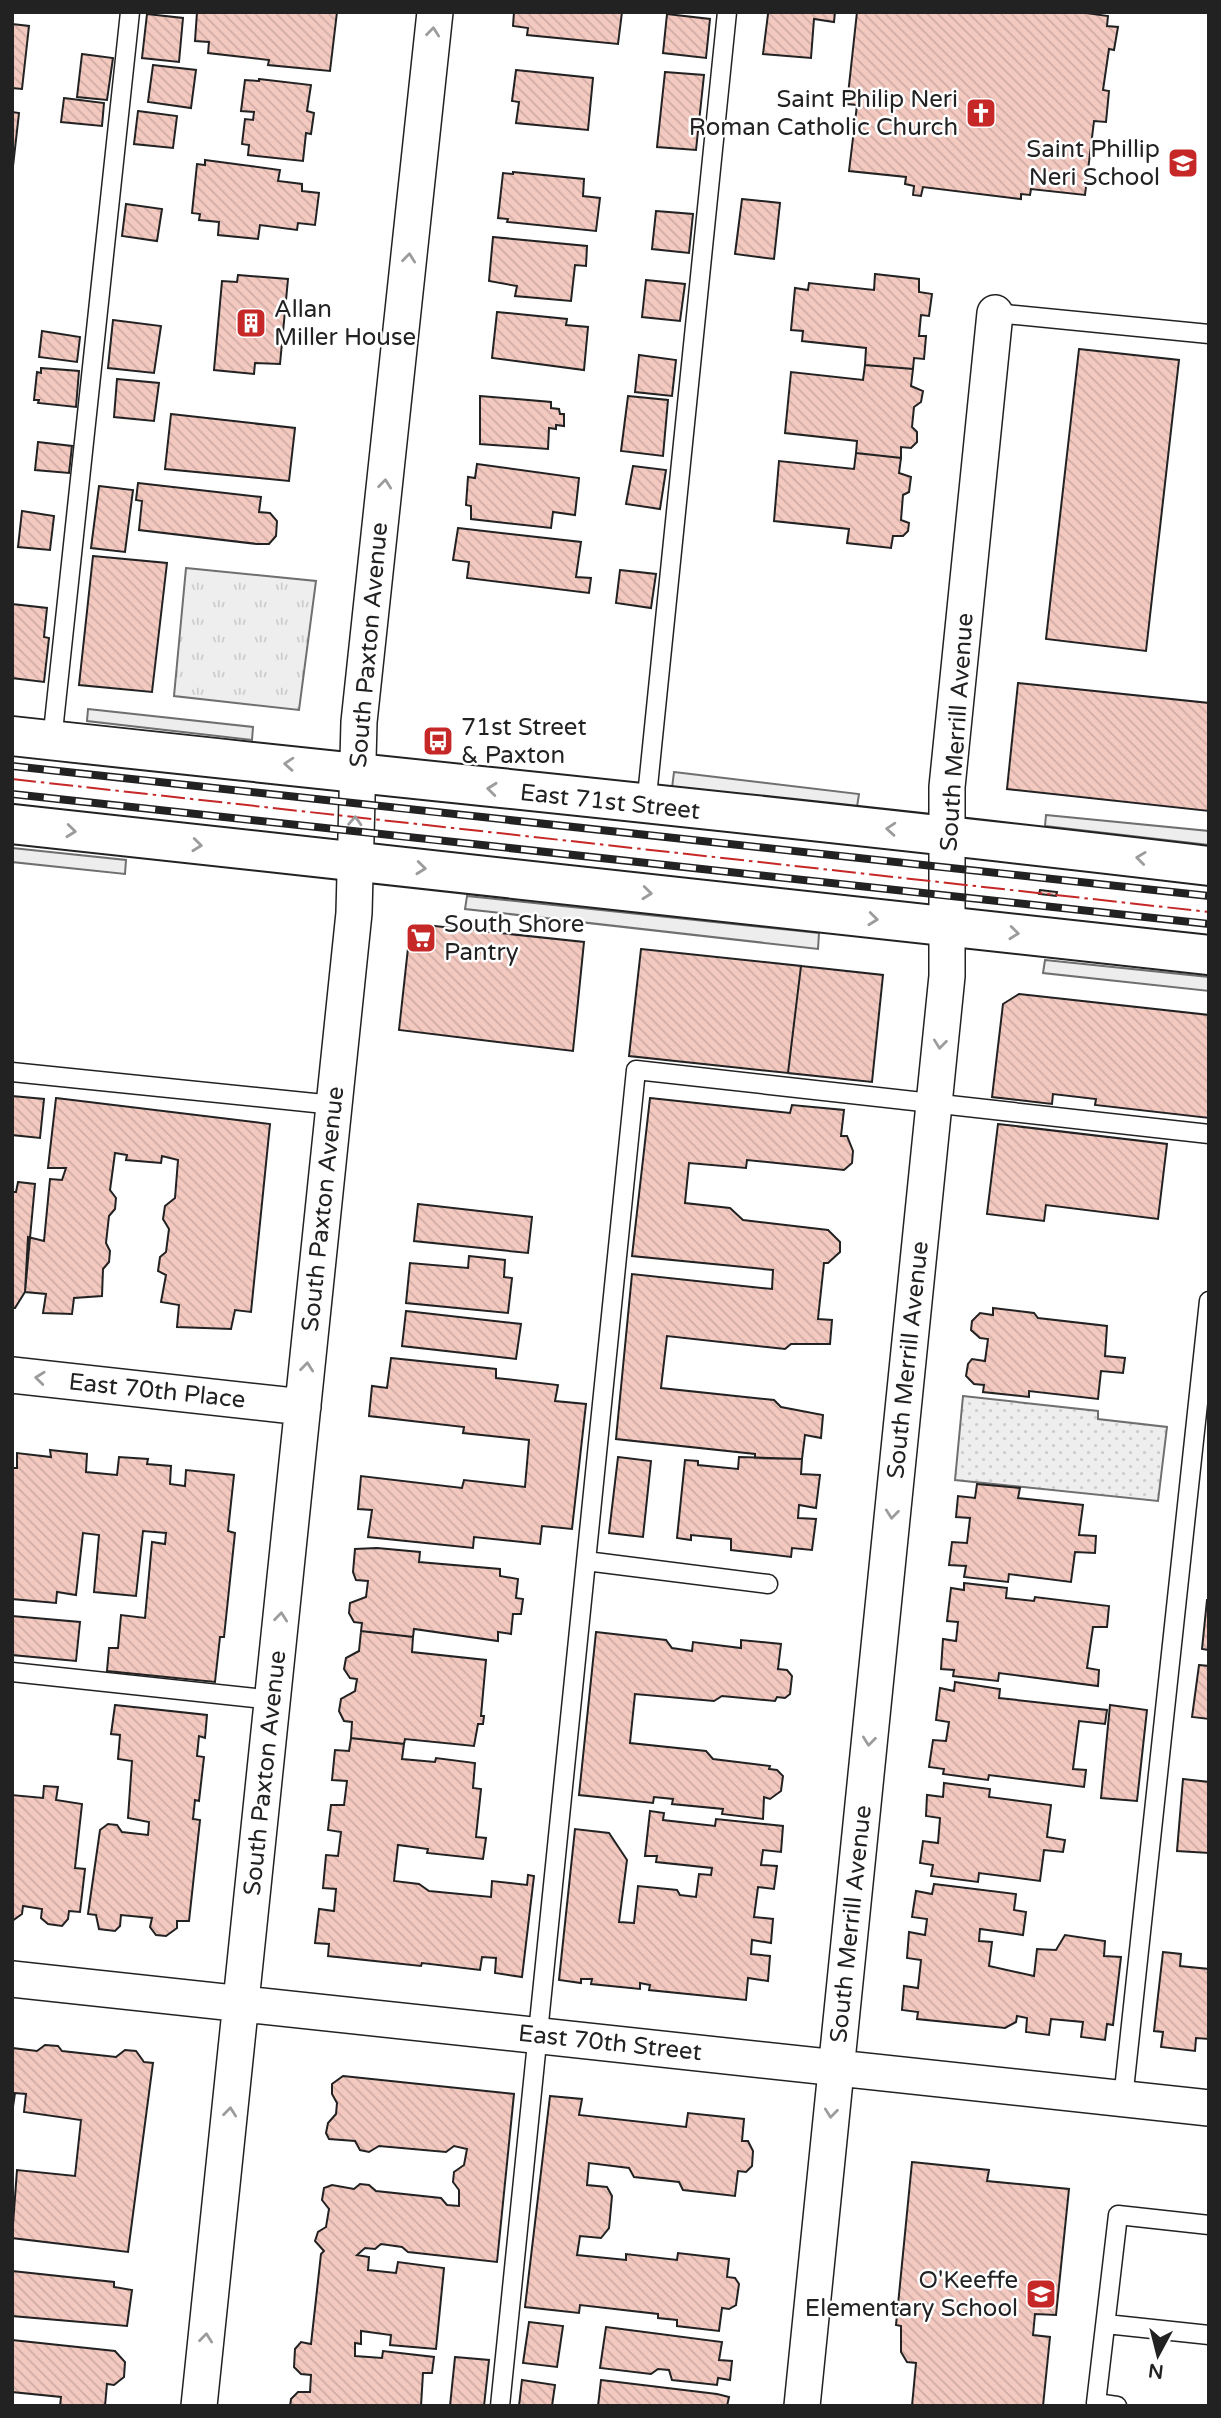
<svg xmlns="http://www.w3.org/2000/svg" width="1221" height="2418" font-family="'Varela Round',sans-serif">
	<defs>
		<pattern id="grass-tufts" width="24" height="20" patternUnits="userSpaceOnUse" patternTransform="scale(1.75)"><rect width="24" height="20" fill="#eee"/><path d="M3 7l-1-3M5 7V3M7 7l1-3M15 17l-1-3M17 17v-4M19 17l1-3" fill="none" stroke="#ccc"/></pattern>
		<pattern id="park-dots" width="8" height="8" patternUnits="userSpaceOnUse" patternTransform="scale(1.75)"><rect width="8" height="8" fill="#eee"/><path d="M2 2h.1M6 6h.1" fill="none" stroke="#ccc" stroke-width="1.8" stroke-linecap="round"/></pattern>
		<pattern id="building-back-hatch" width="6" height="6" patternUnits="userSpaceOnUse" patternTransform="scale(1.75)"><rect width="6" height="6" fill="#f3c9c0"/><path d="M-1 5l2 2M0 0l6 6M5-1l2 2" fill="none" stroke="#d0aca5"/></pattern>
	</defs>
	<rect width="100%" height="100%" fill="#fff"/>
	<path fill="url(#grass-tufts)" stroke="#6f6f6f" stroke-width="2" d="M186,568L316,581L299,710L174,696Z"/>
	<path fill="url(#park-dots)" stroke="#6f6f6f" stroke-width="2" d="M963,1396L1098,1411V1419L1167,1427L1158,1501L955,1480Z"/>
	<path fill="#ededed" stroke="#6f6f6f" stroke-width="2" d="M88,709L253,727L252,740L87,721Z
		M674,772L859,794L857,807L672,788Z
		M1046,815L1209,831V845L1045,826Z
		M12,848L126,860L125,874L12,862Z
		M467,896L819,933L818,949L465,909Z
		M1045,960L1209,977V991L1043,973Z"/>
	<path fill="url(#building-back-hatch)" stroke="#222" stroke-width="2" d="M197,12H337L330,71L268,65L269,60L208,53L209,42L195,41Z
		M514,12H622L618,44L527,35L528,28L513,26Z
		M835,12L834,22L814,19L811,58L763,54L768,14L765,12Z
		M857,12H1079L1108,16L1107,26L1118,27L1114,50L1109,49L1103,90L1109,91L1106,122L1094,121L1085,195L1031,189L1030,195L1021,194V199L923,187L921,196L913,195L914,186L905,184L906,177L849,171L857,105L847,104Z
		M147,14L183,18L179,62L142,58Z
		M667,14L710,19L706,58L663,53Z
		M12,24L29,26L22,89L12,88Z
		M82,54L113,58L107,100L77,97Z
		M153,65L196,70L191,108L148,102Z
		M516,70L593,78L588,130L516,123L519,102L512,101Z
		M665,72L704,75L696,150L657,147Z
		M259,79L311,85L307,111L314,113L311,134L306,133L303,161L248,155L249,145L242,144L245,119L253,120L254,112L241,111L245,80L259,81Z
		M64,98L104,103L102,126L61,122Z
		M138,111L177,116L173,148L134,144Z
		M12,112L19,113L12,175Z
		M205,160L280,170L278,181L302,184V191L319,193L315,225L298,223L297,230L260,225L258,239L218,235L219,222L199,220L200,214L192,213L197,164L205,165Z
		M513,172L584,179L583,196L600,198L596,231L507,222L508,219L498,218L503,173L513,174Z
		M742,199L780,203L774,259L735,254Z
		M126,204L162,209L157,241L122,236Z
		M656,211L693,214L689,253L652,249Z
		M493,237L587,246L586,266L575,265L571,301L515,296L517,286L489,281Z
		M875,274L919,279V292L932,294L929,316L921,315L919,336H926L924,359L914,358L913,369L865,365L866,348L802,341L803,331L791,330L795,288L808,290L809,283L874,290Z
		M238,275L288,279L280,364L255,363L254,374L214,370L222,281L237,282Z
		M646,280L685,284L680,321L642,317Z
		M497,312L567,319L566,325L588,327L584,370L492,358Z
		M113,320L161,326L154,373L108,368Z
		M42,331L80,337L77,362L39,357Z
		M1079,349L1179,360L1146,651L1046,639Z
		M639,355L676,360L672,396L635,392Z
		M865,365L913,369L911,386L923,391L921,402L914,407L912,427L917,432V442L911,448L901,447V458L856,453L857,441L785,433L791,372L863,380Z
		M41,368L79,371L76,407L38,403L39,400H34L37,372L41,373Z
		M117,379L159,383L154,421L114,417Z
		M480,396L551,402V408L559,409L560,414H564V426L556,425V429L549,428L548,449L480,444Z
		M628,396L668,400L663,456L621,451Z
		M171,414L295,428L289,481L165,469Z
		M38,442L72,446L69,473L35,470Z
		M856,453L901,458L899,473L911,477L909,492L903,495L901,520L909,523L908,531L903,536H893L891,548L847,543L849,529L774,521L779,461L854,469Z
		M477,464L579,478L575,515L553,512L551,528L471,519V506L466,505L468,477L475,478Z
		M633,466L666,470L660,509L626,504Z
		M138,483L261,497L259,512L270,513L277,521L276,536L269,544H257L139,530L142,501L136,500Z
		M99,486L133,490L125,552L91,548Z
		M22,511L54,516L50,550L18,547Z
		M458,528L581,542L576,577L591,578L589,593L467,578L469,562L453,560Z
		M93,556L167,563L152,692L79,685Z
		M620,570L656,574L651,608L616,603Z
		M12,604L47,608L44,637L49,638L44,682L12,678Z
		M1018,683L1209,703V811L1007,789Z
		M1040,890L1057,892L1056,896L1039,894Z
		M425,925L584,942L573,1051L399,1030L409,939Z
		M641,949L801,966L788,1073L629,1056Z
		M801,966L883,975L872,1082L788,1073Z
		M1019,994L1209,1015V1118L1095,1105L1096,1099L1053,1094L1052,1104L992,1097L1003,1004Z
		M12,1096L44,1099L40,1138L12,1135Z
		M56,1098L270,1124L251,1312L235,1310L231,1329L177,1327L179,1305L161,1302L166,1275L158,1271L160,1257L166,1252L169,1229L163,1219L165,1206L175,1198L178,1160L162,1156L161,1163L126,1160L127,1155L115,1153L110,1190L116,1198L115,1209L109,1216L106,1243L110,1251L109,1262L103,1269L102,1296L74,1298L72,1314L43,1313L46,1294L25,1292L28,1237L44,1241L50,1179L62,1180L66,1168H48Z
		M650,1098L790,1113L792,1105L844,1110L841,1136H847L853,1151L852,1163L844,1170L747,1160L746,1168L689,1163L685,1203L730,1208L743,1220L828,1230L840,1242V1252L828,1263H824L818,1319L832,1320L830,1344H791L785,1349L667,1336L661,1388L774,1400L781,1407L823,1415L821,1438L805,1435L802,1459L755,1458V1454L616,1439L632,1274L772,1289L773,1270L632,1256Z
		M998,1124L1167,1144L1158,1219L1046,1205L1044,1221L987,1214Z
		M18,1182L35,1184L25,1292L15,1308H12V1192H16Z
		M418,1204L532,1217L528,1253L414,1241Z
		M469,1256L505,1260L504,1277L512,1278L508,1313L406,1303L410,1263L468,1268Z
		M993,1308L1034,1313L1038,1318L1107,1326L1105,1356L1125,1358L1123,1373L1101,1371L1098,1399L1029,1391V1397L983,1392L984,1385L974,1384L966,1376L968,1364L972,1359L985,1361L988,1339L980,1338L971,1330L972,1321L980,1313L993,1315Z
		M406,1311L521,1324L516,1359L402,1346Z
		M391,1358L496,1369V1378L558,1385L555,1401L586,1404L572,1529L542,1526L540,1544L474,1537L473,1548L368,1537L372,1510L358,1509L361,1476L462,1488L464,1480L525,1487L529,1440L463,1433L464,1427L369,1416L372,1386L387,1388Z
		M50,1450L87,1454L86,1472L117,1475L119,1457L148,1459L147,1464L171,1466L170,1484L185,1486L186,1470L234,1475L228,1531L235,1533L224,1637H220L215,1682L107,1671L109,1648H118L121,1615L145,1618L152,1542L165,1544L166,1533L143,1531L136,1596L94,1592L99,1535L83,1533L76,1595L57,1592L56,1603L12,1599V1468H17V1453L51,1457Z
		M618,1457L651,1461L643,1537L609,1533Z
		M739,1457L802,1459L801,1474L820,1475L816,1508L799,1505L798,1518L816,1519L812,1550L792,1548L791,1557L731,1550V1539L691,1535V1540L677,1538L685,1460L698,1461V1465L738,1469Z
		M977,1484L1020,1488L1018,1498L1083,1505L1079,1535L1096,1536L1095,1553L1075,1552L1071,1582L1009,1574L1008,1582L964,1577L966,1566L949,1565L952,1542L967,1543L970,1518L956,1517L958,1496L975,1498Z
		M377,1548L420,1552L419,1562L500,1569V1576L518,1579L516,1598L523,1599L521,1614H513L511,1634L498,1632V1641L414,1629L413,1637L361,1631L362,1623L354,1622L349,1613L350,1603L366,1597L368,1581L356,1580L353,1572L355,1549Z
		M964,1583L1007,1588L1006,1598L1034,1601L1035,1597L1109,1606L1107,1627H1093L1087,1668L1099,1670L1098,1686L999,1673L998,1681L953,1676L954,1670L941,1669L943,1639L956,1641L958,1622L947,1621L951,1588L964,1590Z
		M1207,1600H1209V1650L1202,1649Z
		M12,1616L80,1622L76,1661L12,1655Z
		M361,1631L413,1637L412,1652L486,1660L481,1716H484L483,1724H478L474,1746L405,1739L404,1744L351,1738L352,1722L344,1721L339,1711L341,1699L355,1691L357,1679L350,1678L344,1669L346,1658L359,1651Z
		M596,1632L666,1640L672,1648L692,1651L693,1642L741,1648V1640L781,1644L778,1669L787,1670L792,1676L790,1694L785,1698L777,1697L775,1701L722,1696L714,1701L635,1694L630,1743L706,1751L713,1759L770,1766L769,1769L777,1770L783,1776L781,1791L770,1799L764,1797L763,1819L722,1814L723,1809L672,1804L673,1799L654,1797L653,1803L579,1795Z
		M1199,1665L1209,1666V1719L1192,1717Z
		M955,1682L1000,1689L999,1698L1107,1710L1105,1724L1079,1721L1073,1769L1086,1770L1084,1787L989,1775L988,1780L943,1774L944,1769L929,1767L933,1740L946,1741L949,1722L936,1720L940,1688L954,1691Z
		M115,1705L207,1715L205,1738L199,1736L197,1756L204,1757L199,1801L195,1800L193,1819L200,1820L189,1921H177V1928L166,1936L156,1935L150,1927L152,1918L121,1915L120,1926L115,1931L99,1929L96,1915L88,1914L100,1830L108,1824L117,1825L122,1832L148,1835L149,1822L128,1818L132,1761L118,1759L120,1735L111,1734Z
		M1110,1705L1147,1710L1137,1801L1101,1798Z
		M351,1738L404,1744L402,1759L435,1762L436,1758L475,1763L473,1788L481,1789L476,1837L486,1838L483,1859L427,1853L428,1849L398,1845L394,1881L419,1884L429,1891L491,1897L492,1881L527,1885L528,1875L534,1876L522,1977L495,1973L496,1958L482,1957L480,1970L422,1963L421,1966L328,1956L329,1944L315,1943L319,1909L334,1911L336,1889L323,1888L326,1855L338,1856L341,1832L328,1830L331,1805H344L347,1781L332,1780L335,1750L349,1751Z
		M1183,1779L1209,1782V1853L1177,1851Z
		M944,1783L990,1789L989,1797L1051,1805L1047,1837L1065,1840L1063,1852L1044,1850L1040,1881L979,1873L978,1882L931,1876L933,1865L920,1863L923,1841L938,1843L940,1818L926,1816L927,1795L943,1797Z
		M44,1786L58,1787L56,1800L82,1804L75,1868L85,1869L80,1912L69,1911L68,1919L62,1926L48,1924L41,1918L42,1909L23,1906L22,1914L12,1921V1795L43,1798Z
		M650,1811L664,1813L663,1820L715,1826L716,1819L783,1826L781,1852L763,1850L761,1865L777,1866L774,1889L758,1887L754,1917L773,1919L771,1943L752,1940L751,1954L770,1956L768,1981L748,1978L746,2000L649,1990L650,1985L640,1983V1989L591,1984L592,1979H581V1983L559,1980L575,1829L609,1833L627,1860L619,1922L634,1923L638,1886L677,1890L680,1895L696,1897L699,1874L711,1875L712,1868L656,1862L657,1856H645Z
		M934,1884L1016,1894L1014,1910L1026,1912L1023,1935L980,1929L979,1941L992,1942L989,1966L1034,1976L1037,1949L1056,1950L1065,1935L1105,1941L1104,1956L1121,1957L1113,2025L1107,2024L1105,2040L1081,2037L1083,2022L1051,2019L1049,2035L1026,2032L1027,2018L1017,2016L1016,2022L1005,2028L917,2019L918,2012L902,2010L904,1986L918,1988L921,1960L907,1958L909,1932L925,1935L927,1919L912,1917L916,1891L932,1894Z
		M1163,1952L1181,1954L1180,1966L1209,1969V2039L1196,2038L1195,2051L1161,2047L1163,2032L1154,2031Z
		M45,2045L58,2046L62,2051L116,2057L125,2050L136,2051L144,2062L153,2063L128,2252L12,2238L17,2170L75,2176L81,2120L24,2112L26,2094L15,2093L12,2113V2048L37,2051Z
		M343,2076L514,2094L497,2262L408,2252L402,2247L381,2244L375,2249L365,2248L357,2255L369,2257L368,2270L396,2273L398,2262L444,2268L436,2349L390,2345L391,2335L361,2331V2344L355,2343V2356L382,2358L383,2351L434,2357L432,2373H423L421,2406H290L291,2399L298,2392H310L311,2375L301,2374L294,2367L295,2349L301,2342L311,2344L321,2254L324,2251L315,2241L318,2232L326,2227L329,2209L322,2200L324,2188L332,2185L354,2189L360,2184L369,2185L376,2191L441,2198L447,2205L459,2206V2190L453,2182L454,2172L464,2165L467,2149L454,2146L446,2152L379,2146L369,2152L360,2150L355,2141L329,2139L326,2133L328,2123L336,2114L337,2103L332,2094V2084Z
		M550,2096L582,2099L579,2115L686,2127L688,2113L744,2119L742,2141H748L753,2151L752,2166L746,2172L738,2171L735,2196L683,2190L679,2182L634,2177L629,2168L589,2163L587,2185L607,2187L612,2196L609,2228L601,2238L580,2236L577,2255L626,2260V2254L677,2260L678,2253L729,2259L727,2277L735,2278L739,2284L736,2305L729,2309L722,2308L719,2331L677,2326V2320L658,2318V2314L580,2305L579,2313L525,2307Z
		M912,2162L989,2170L987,2181L1069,2189L1056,2315L1035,2314L1033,2335L1050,2337L1043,2406H912L916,2363L907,2362L901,2352V2326L896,2325Z
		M12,2271L114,2282V2287L132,2290L127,2326L12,2316Z
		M529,2322L563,2326L557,2367L523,2363Z
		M606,2327L722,2342L719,2360L732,2361L730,2380L718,2378L717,2385L672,2380L669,2370L658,2369L651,2374L600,2368Z
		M12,2340L115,2351L125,2362L124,2377L114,2385L107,2384L105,2406H60L61,2397L12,2392Z
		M455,2357L489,2360L484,2406H450Z
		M522,2380L555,2385L552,2406H519Z
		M601,2380L717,2394L729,2397L727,2406H598Z"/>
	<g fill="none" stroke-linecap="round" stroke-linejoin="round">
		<g stroke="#222" stroke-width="21">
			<path id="service" d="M995,313L1209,334
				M52,741L130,12
				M646,806L727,12
				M12,1072L334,1105
				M586,1561L768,1584
				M12,1672L273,1700
				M1123,2099L1209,1301
				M1106,2324L1209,2335
				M500,2406L636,1070L1209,1134
				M1117,2406L1096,2403L1118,2215L1209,2225"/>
		</g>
		<g stroke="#222" stroke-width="38">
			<path id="minor" d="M12,1375L303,1407
				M12,1979L1209,2108
				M199,2406L354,913L359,722L435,12
				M802,2406L947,976V787L995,313"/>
		</g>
		<g stroke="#222" stroke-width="42">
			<path id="secondary" d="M12,736C411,780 810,818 1209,866
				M12,824L1209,955"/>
		</g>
		<use href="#service" stroke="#fff" stroke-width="18"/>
		<use href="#minor" stroke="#fff" stroke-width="35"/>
		<use href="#secondary" stroke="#fff" stroke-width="38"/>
		<g stroke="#222" stroke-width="8">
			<path id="rail" d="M12,766L1209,896
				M12,794L1209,924"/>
		</g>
		<use href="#rail" stroke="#fff" stroke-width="5" stroke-dasharray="16" stroke-linecap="butt"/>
		<path stroke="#c62828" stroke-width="2" stroke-dasharray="24 5 3.5 5" stroke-linecap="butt" d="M12,779L1209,912"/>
	</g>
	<defs><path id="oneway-chevron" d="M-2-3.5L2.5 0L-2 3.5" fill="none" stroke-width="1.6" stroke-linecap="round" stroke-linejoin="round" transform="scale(1.75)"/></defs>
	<g stroke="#9c9c9c">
		<use href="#oneway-chevron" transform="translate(433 32) rotate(-84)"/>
		<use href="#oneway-chevron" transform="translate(409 258) rotate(-84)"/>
		<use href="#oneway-chevron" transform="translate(385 484) rotate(-84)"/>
		<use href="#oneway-chevron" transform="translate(289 764) rotate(-176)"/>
		<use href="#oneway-chevron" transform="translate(492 789) rotate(-174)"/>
		<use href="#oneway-chevron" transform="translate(355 821) rotate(-87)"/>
		<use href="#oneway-chevron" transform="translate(891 829) rotate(-176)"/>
		<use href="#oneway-chevron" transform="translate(71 831) rotate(6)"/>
		<use href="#oneway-chevron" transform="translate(197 845) rotate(6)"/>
		<use href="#oneway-chevron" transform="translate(1141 858) rotate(-173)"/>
		<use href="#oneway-chevron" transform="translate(421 868) rotate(6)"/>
		<use href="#oneway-chevron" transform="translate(647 893) rotate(6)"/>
		<use href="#oneway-chevron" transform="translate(873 919) rotate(6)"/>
		<use href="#oneway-chevron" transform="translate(1014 933) rotate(6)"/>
		<use href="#oneway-chevron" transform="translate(940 1044) rotate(96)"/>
		<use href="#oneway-chevron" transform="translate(307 1367) rotate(-84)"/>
		<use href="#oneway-chevron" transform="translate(40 1378) rotate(-174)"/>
		<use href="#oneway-chevron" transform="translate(892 1514) rotate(96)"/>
		<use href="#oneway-chevron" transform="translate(281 1617) rotate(-84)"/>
		<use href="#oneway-chevron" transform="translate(869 1741) rotate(96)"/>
		<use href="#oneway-chevron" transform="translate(230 2112) rotate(-84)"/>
		<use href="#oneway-chevron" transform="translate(831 2113) rotate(96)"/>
		<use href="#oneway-chevron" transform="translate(206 2338) rotate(-84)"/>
	</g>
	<defs>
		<g id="church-square" transform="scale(1.575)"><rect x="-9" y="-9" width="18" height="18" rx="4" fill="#c62828" stroke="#fff"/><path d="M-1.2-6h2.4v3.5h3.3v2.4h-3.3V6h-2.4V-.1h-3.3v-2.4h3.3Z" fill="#fff"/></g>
		<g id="school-square" transform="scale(1.575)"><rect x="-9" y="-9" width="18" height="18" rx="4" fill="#c62828" stroke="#fff"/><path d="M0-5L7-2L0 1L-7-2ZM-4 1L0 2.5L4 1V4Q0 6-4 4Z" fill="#fff"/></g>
		<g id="building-square" transform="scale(1.575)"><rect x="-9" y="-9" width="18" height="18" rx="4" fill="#c62828" stroke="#fff"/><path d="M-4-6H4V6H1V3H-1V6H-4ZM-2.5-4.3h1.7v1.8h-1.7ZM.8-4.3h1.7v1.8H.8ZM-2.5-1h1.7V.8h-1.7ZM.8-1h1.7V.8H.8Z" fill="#fff"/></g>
		<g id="bus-square" transform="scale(1.575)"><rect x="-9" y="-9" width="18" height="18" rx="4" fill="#c62828" stroke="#fff"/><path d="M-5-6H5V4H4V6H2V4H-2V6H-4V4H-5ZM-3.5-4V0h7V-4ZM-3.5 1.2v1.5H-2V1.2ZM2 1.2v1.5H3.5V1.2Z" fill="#fff"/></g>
		<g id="supermarket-square" transform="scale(1.575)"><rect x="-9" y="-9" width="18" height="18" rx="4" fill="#c62828" stroke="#fff"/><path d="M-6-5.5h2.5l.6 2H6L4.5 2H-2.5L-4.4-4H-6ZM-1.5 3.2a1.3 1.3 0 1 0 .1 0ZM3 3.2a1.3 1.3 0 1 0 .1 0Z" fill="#fff"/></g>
	</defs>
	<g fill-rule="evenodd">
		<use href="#church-square" x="981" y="113"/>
		<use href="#school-square" x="1183" y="163"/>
		<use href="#building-square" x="251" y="323"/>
		<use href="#bus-square" x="438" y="741"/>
		<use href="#supermarket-square" x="421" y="938"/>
		<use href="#school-square" x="1041" y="2294"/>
	</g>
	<g text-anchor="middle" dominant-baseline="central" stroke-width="5" stroke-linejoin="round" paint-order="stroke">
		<g font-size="24" fill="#222" stroke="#fff" text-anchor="end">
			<text x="958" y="99">Saint Philip Neri<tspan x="958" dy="28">Roman Catholic Church</tspan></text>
			<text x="1160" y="149">Saint Phillip<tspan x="1160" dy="28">Neri School</tspan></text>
			<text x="274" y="309" text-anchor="start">Allan<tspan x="274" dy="28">Miller House</tspan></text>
			<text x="461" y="727" text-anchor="start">71st Street<tspan x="461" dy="28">&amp; Paxton</tspan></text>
			<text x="444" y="924" text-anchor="start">South Shore<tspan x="444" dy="28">Pantry</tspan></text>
			<text x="1018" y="2280">O'Keeffe<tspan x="1018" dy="28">Elementary School</tspan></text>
		</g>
		<g font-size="24" fill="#222" stroke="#fff">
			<text transform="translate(369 645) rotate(-85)">South Paxton Avenue</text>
			<text transform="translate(957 732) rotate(-86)">South Merrill Avenue</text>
			<text transform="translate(610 802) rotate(6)">East 71st Street</text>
			<text transform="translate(323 1209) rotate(-84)">South Paxton Avenue</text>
			<text transform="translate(908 1360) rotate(-84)">South Merrill Avenue</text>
			<text transform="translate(157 1391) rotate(6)">East 70th Place</text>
			<text transform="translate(265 1773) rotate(-84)">South Paxton Avenue</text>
			<text transform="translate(851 1924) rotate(-84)">South Merrill Avenue</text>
			<text transform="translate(610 2043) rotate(6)">East 70th Street</text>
		</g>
	</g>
	<rect width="1221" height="2418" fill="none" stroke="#222222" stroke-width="28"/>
	<g transform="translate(1158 2355) rotate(187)" stroke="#ffffff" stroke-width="5" paint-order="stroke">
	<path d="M0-5L12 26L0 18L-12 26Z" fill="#222222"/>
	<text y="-10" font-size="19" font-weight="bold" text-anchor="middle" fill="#222222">N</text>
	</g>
</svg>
